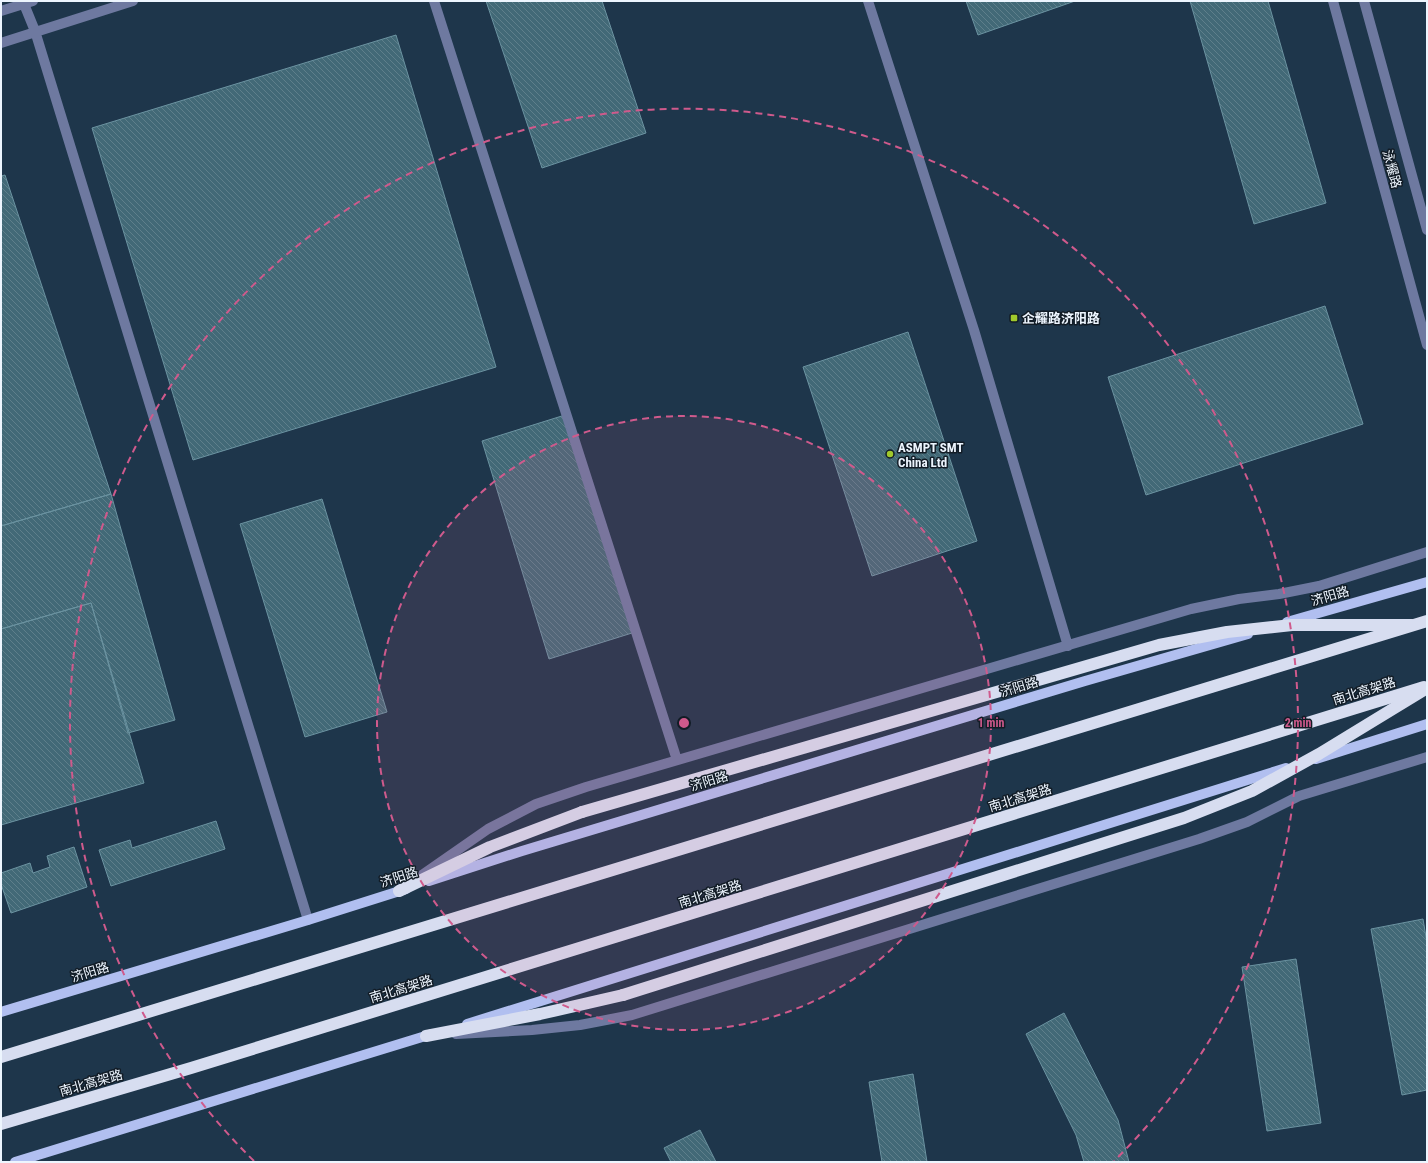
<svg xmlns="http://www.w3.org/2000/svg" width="1428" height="1163" font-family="'Roboto Condensed','Noto Sans SC',sans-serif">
	<defs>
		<pattern id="building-back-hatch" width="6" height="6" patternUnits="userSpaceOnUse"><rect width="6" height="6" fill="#426977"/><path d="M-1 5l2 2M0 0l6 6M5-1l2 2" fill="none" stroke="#5e7f8b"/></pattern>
	</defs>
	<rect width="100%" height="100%" fill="#1e364b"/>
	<path fill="url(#building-back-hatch)" stroke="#6b93a1" d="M486,1H602L646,133L542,168Z
		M966,1H1075L978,35Z
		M1190,1H1268L1326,203L1254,224Z
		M396,35L496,367L193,460L92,128Z
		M5,175L111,494L1,526V176Z
		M1325,306L1363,424L1146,495L1108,377Z
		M908,332L977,541L872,576L803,367Z
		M565,415L632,633L549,659L482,441Z
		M111,494L175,720L128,733L91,603L1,629V526Z
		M322,499L387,712L305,737L240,524Z
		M91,603L144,783L1,825V629Z
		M216,821L225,849L111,886L99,850L130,840L132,848Z
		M74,847L87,887L11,913L1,884V873L30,863L33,873L50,867L47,856Z
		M1423,919L1427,943V1090L1402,1095L1371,929Z
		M1296,959L1321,1123L1267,1131L1242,967Z
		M1064,1013L1118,1120L1129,1162H1084L1076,1135L1026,1034Z
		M913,1074L927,1162H882L869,1082Z
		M700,1130L716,1162H671L664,1148Z"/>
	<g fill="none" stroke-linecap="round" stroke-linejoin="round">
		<path stroke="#6e79a0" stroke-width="10" d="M434,1L677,760
			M868,1L974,330L1068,646
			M1333,1L1427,345
			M1364,1L1427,230
			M24,4L35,31L308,920
			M1,11L33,1
			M1,43L133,1
			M419,877L488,829L536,804L586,787L1191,609L1239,599L1279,594L1319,586L1427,552
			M456,1034L532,1030L580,1025L632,1015L1199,839L1247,822L1299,796L1427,757"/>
		<path stroke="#b1bff0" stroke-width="10" d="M1287,622L1427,582
			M1316,759L1427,724
			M429,881L522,851L1085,681L1248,634
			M1,1012L308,920L406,889
			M467,1024L1286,768
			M15,1162L432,1034"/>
		<path stroke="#d7ddf0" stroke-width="12" d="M399,891L490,847L582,812
			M426,1036L540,1014L623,995
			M1,1057L1427,621
			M1,1124L191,1068L1424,687"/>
		<path stroke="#d7ddf0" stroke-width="12" d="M582,812L1159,645L1227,632L1292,625H1412
			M623,995L1184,818L1252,791L1319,754L1427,688"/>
	</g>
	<circle cx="684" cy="723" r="307" fill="#cf5a8c" fill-opacity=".12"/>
	<g fill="none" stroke="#cf5a8c" stroke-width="2" stroke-dasharray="7 5">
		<circle cx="684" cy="723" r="307"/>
		<path d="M254 1161A614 614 0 1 1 1114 1161"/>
	</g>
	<g fill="#a0c92c" stroke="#121c26" stroke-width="1.5">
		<rect x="1010" y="314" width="8" height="8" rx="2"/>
		<circle cx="890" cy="454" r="4"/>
	</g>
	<g text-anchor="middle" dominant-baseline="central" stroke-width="3" stroke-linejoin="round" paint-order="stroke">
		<g font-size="13" fill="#edf5fe" stroke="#121c26">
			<text transform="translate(1392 169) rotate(75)">泳耀路</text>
			<text transform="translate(1330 596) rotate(-16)">济阳路</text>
			<text transform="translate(1019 687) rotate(-17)">济阳路</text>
			<text transform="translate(1364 691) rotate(-17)">南北高架路</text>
			<text transform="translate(709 781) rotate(-17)">济阳路</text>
			<text transform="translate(1020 798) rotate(-17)">南北高架路</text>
			<text transform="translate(399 877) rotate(-18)">济阳路</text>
			<text transform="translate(710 894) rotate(-17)">南北高架路</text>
			<text transform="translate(90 972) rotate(-17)">济阳路</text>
			<text transform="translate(401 989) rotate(-17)">南北高架路</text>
			<text transform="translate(91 1083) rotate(-16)">南北高架路</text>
		</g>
		<g font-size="13" font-weight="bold" fill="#edf5fe" stroke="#121c26" text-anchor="start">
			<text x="1022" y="318">企耀路济阳路</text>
			<text x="898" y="447">ASMPT SMT<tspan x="898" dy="15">China Ltd</tspan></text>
		</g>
	</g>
	<circle cx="684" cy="723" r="6" fill="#cf5a8c" stroke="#121c26" stroke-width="2"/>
	<g font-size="12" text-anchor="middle" font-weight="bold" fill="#cf5a8c" stroke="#121c26" stroke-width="3" stroke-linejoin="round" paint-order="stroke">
		<text x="991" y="727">1 min</text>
		<text x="1298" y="727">2 min</text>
	</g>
	<rect width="1428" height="1163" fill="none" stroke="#edf5fe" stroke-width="4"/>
</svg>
